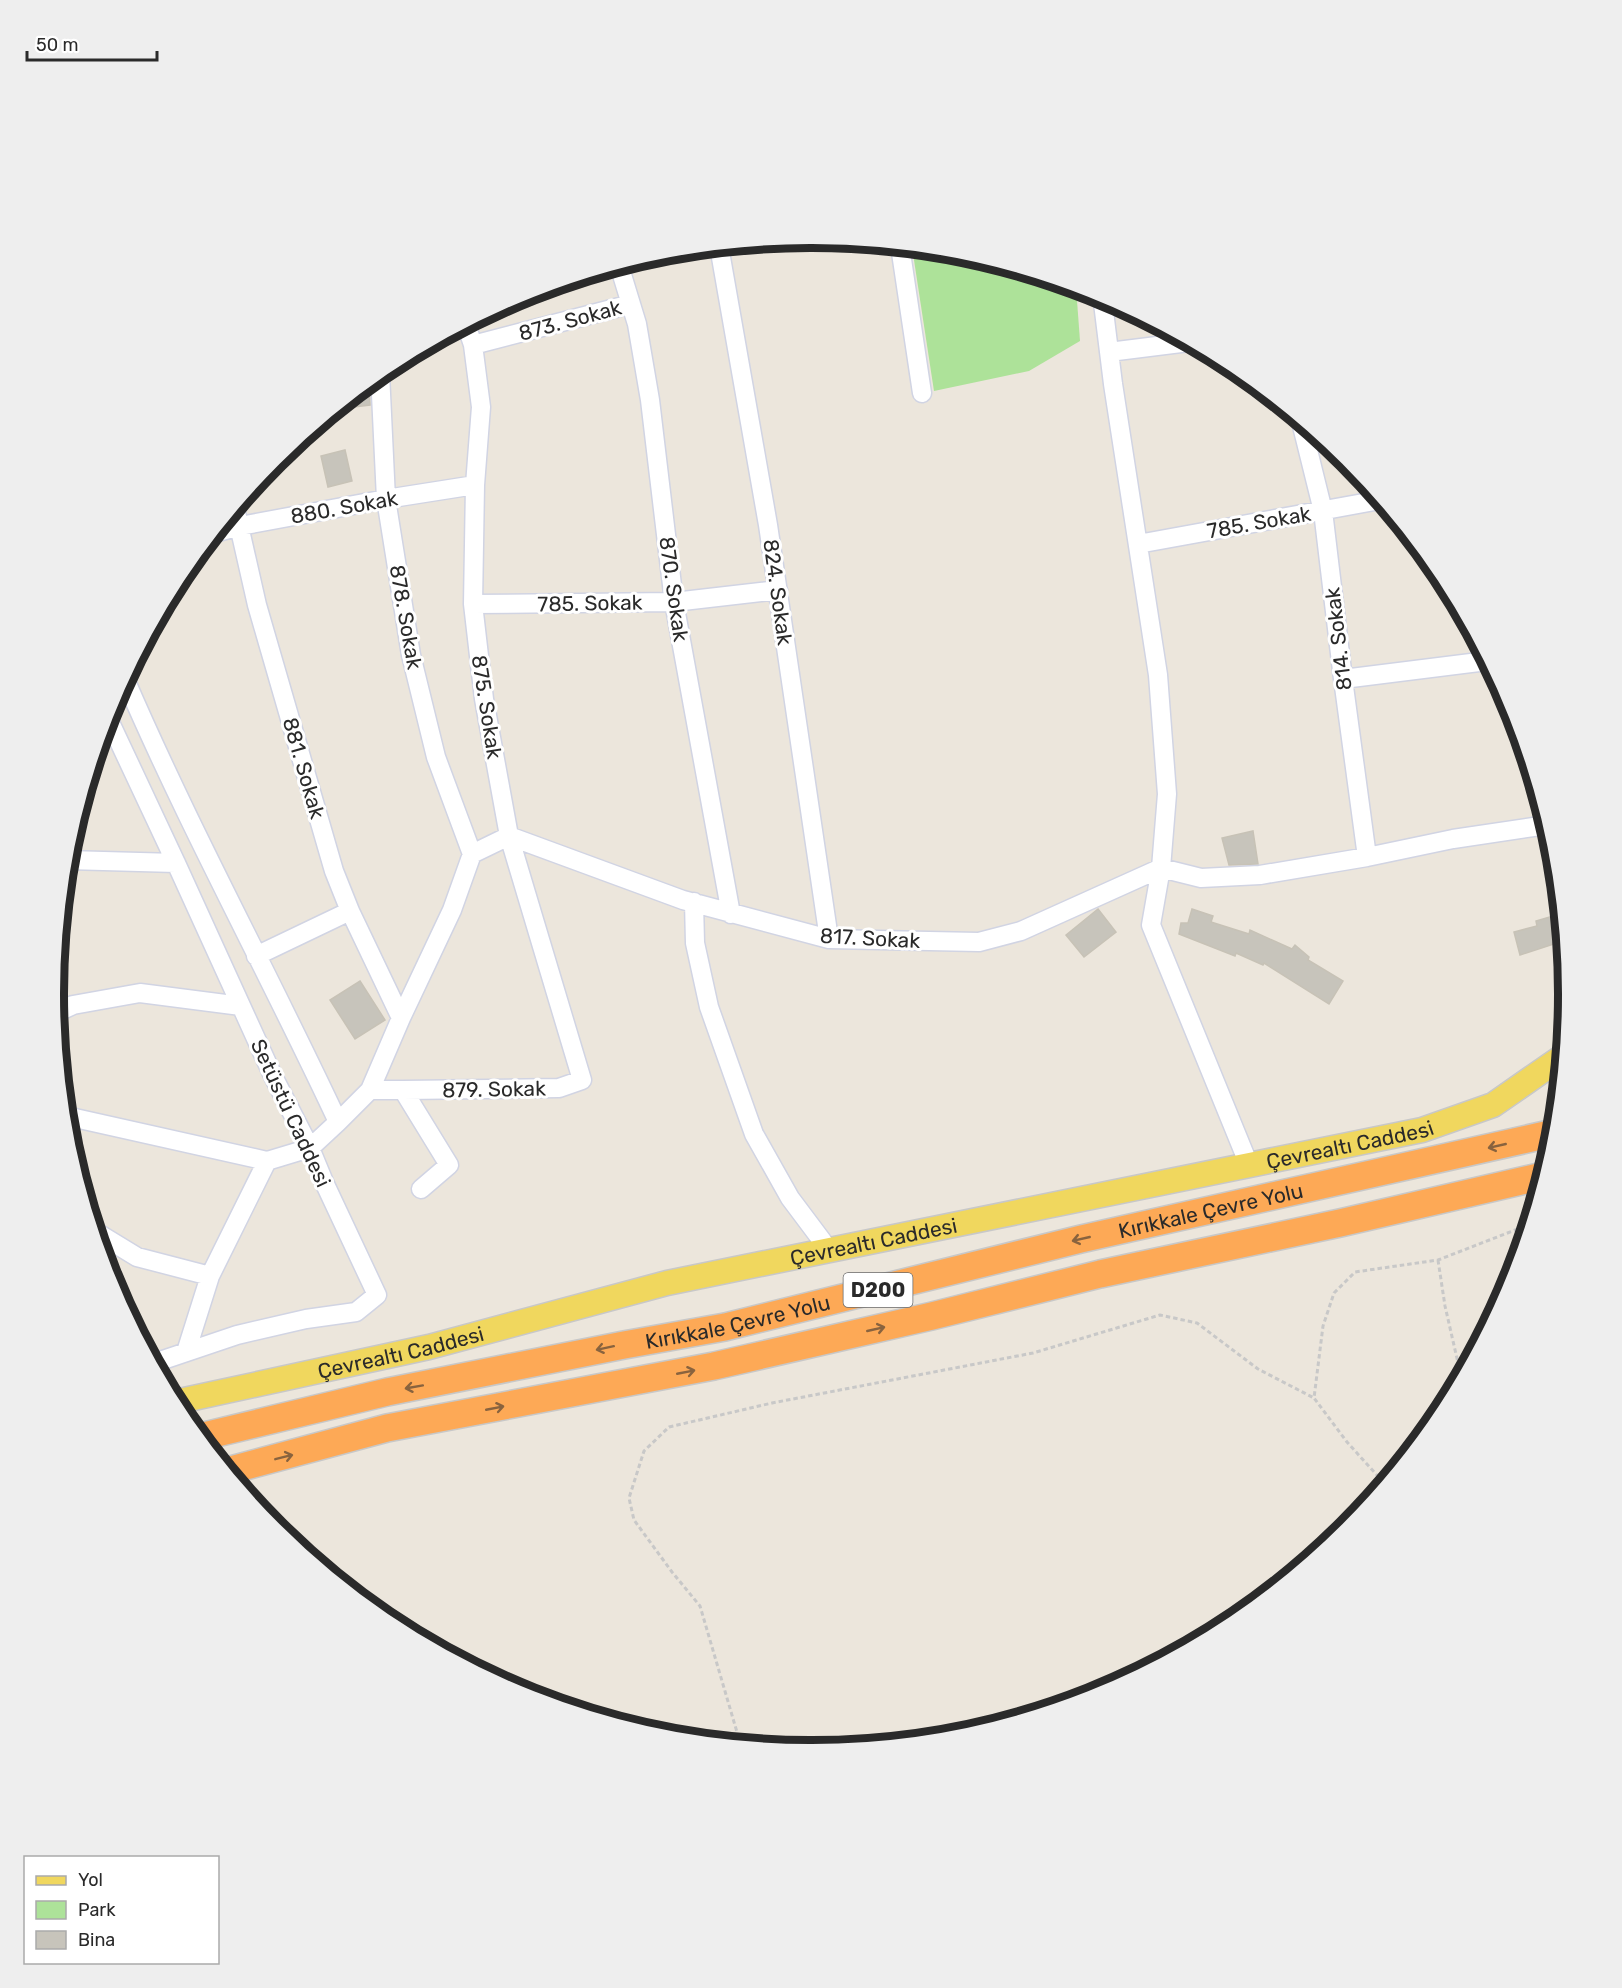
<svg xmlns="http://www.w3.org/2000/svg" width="1622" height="1988" font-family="Rubik,sans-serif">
	<rect width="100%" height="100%" fill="#ece6dc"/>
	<path fill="#ade299" d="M912,247L959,252L1076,287L1080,341L1029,371L934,391Z"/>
	<path fill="#c7c4bb" stroke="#c7c2b6" stroke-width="1.5" d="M369,382L370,405L337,409L366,385Z
		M345,450L352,481L328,487L321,456Z
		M1253,831L1258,864L1229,865L1222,838Z
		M1098,909L1116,932L1084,957L1066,935Z
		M1192,909L1213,916L1211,922L1249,934L1250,930L1292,949L1295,945L1309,957L1308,960L1343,981L1329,1004L1264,963L1263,965L1236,953L1235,956L1179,934L1181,923H1188Z
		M1560,914L1563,941L1520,955L1514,932L1537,926L1536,921Z
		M360,981L385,1020L355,1039L330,1000Z"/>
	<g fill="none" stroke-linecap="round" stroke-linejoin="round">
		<g stroke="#d1d4e3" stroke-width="21">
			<path id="minor" d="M719,246L768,525L829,939
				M900,246L922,393
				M619,265L637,324L650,400L674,602L731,914
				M1102,295L1113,384L1158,675L1167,794L1161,868L1151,925L1249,1165
				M473,345L631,304
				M1109,352L1189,342
				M380,373L386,499L411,655L436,757L472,854
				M1301,422L1323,511L1343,679L1367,857
				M235,508L257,605L334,871L350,911L401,1018
				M214,533L240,526L386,499L475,485
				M1138,544L1380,500
				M473,604L674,602L778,590
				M125,679C190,830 269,974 338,1122L310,1148L267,1161L210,1276L186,1352
				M1343,679L1487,661
				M108,718L176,863L273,1076L310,1148L324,1182L377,1295L356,1312L306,1319L237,1335L154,1363
				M509,836L683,900L829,939L979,942L1021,931L1161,868L1201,878L1260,875L1367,857L1453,839L1547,825
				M67,860L176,863
				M694,902L695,943L709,1007L754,1134L790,1198L829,1250
				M256,956L350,911
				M56,1013L73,1005L140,993L241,1006
				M370,1090H403L449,1165L421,1189
				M403,1090L559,1088L582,1080L509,836L484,699L473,604L475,485L481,407L473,345L467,327L464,325
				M66,1116L267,1161
				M338,1122L370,1090L401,1018L452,910L472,854L509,836
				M96,1232L137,1257L210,1276"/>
		</g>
		<g stroke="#c8c8c8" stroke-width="27">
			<g id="major">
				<path id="s1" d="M175,1402L429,1347L667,1283L1422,1130L1493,1105L1562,1057"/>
			</g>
		</g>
		<g stroke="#c8c8c8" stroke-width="30">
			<g id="highway">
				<path id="s2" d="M200,1437L387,1392L624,1345L725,1327L1081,1239L1554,1133"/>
				<path d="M227,1471L387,1428L714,1366L932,1316L1100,1274L1340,1223L1543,1176"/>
			</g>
		</g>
		<path stroke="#c8c8c8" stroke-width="3" stroke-dasharray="4.5 3" stroke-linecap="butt" d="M1438,1260L1445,1306L1461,1376
			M1384,1483L1347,1442L1314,1398L1323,1326L1334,1293L1355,1272L1438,1260L1528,1225
			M743,1744L739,1739L700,1606L672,1572L634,1520L629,1498L644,1451L669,1427L772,1403L1033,1353L1160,1315L1197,1323L1258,1369L1314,1398"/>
		<use href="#minor" stroke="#fff" stroke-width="18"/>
		<use href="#major" stroke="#f0d75e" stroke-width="24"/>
		<use href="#highway" stroke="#fda956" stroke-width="27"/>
	</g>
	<defs><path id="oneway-shaft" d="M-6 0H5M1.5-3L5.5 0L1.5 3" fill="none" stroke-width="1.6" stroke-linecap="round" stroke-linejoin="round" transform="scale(1.5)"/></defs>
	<g stroke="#89633e">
		<use href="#oneway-shaft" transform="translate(1497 1146) rotate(167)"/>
		<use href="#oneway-shaft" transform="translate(1081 1239) rotate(167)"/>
		<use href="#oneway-shaft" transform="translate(876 1329) rotate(-13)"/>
		<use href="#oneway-shaft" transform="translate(605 1348) rotate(168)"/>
		<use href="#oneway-shaft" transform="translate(686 1372) rotate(-11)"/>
		<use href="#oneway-shaft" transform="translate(414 1387) rotate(170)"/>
		<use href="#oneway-shaft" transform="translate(495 1408) rotate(-11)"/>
		<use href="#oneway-shaft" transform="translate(284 1457) rotate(-14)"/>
	</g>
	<g text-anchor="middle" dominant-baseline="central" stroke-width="6" stroke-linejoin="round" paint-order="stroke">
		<rect fill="#fff" stroke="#6a6a6a" stroke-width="1.5" x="843.5" y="1273" width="69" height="34" rx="4.5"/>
		<g font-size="20" font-weight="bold" fill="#2a2a2a">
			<text x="878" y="1290">D200</text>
		</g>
		<g font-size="21" fill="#2a2a2a" stroke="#fff">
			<text transform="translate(570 320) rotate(-15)">873. Sokak</text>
			<text transform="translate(344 507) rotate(-10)">880. Sokak</text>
			<text transform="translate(1259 522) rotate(-10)">785. Sokak</text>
			<text transform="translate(674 589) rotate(82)">870. Sokak</text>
			<text transform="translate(778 592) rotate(82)">824. Sokak</text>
			<text transform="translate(590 603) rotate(-1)">785. Sokak</text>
			<text transform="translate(406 617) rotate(80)">878. Sokak</text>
			<text transform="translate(1338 639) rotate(-97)">814. Sokak</text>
			<text transform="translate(487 707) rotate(81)">875. Sokak</text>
			<text transform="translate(304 768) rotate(74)">881. Sokak</text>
			<text transform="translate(870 938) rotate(3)">817. Sokak</text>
			<text transform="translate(494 1089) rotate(-1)">879. Sokak</text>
			<text transform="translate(291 1113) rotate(65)">Setüstü Caddesi</text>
			<text stroke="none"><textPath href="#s1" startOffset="1203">Çevrealtı Caddesi</textPath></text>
			<text stroke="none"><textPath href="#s2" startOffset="1036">Kırıkkale Çevre Yolu</textPath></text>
			<text stroke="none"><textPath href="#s1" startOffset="717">Çevrealtı Caddesi</textPath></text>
			<text stroke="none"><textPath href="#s2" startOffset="550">Kırıkkale Çevre Yolu</textPath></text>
			<text stroke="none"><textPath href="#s1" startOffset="231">Çevrealtı Caddesi</textPath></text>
		</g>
	</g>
	<path d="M0 0H1622V1988H0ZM810 248H812A746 746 0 0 1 1558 994V994A746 746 0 0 1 812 1740H810A746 746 0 0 1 64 994V994A746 746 0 0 1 810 248Z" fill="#eee" fill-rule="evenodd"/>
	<path fill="none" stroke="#2a2a2a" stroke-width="8" d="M810 248H812A746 746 0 0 1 1558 994V994A746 746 0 0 1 812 1740H810A746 746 0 0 1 64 994V994A746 746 0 0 1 810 248Z"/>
	<rect x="24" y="1856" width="195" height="108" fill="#ffffff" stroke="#aaaaaa" stroke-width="1.5"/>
	<rect x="36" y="1876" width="30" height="9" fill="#f0d75e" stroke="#aaaaaa" stroke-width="1.5"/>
	<text x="78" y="1886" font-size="18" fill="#2a2a2a">Yol</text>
	<rect x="36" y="1901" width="30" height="18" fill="#ade299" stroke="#aaaaaa" stroke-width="1.5"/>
	<text x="78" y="1916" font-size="18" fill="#2a2a2a">Park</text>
	<rect x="36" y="1931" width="30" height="18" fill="#c7c4bb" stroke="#aaaaaa" stroke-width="1.5"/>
	<text x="78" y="1946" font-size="18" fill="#2a2a2a">Bina</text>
	<path d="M27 51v9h130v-9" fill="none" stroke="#2a2a2a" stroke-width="3"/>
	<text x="36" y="51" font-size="18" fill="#2a2a2a" stroke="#ffffff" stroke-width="4.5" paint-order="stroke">50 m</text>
</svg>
